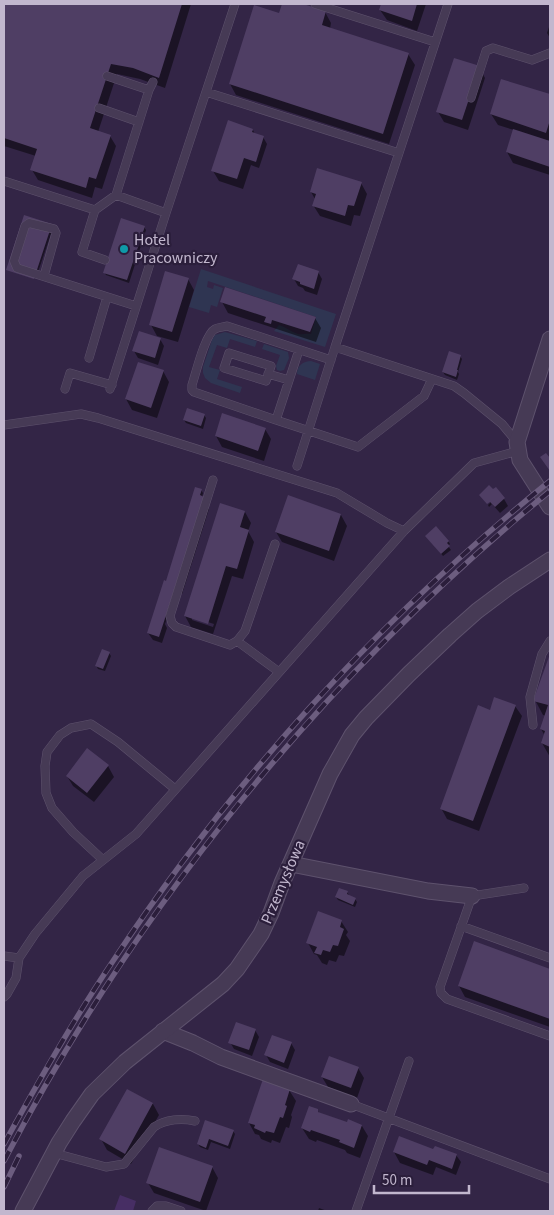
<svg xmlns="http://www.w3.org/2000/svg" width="554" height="1215" font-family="'Source Sans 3',sans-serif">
	<rect width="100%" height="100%" fill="#332546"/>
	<path fill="#2f3552" d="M201,269L336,314L325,347L274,331L279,325C286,327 291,332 298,334C303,335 306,333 311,334L316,317L208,281L207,287L213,289L214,285L223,288L217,307L211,305L209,313L189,307Z
		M225,332L257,341L255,347L230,339L227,348L217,345L209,367L220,370L217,379L242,387L240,393L211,383L205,378L203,373V367L212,340L215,335Z
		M264,344L288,352L289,358L284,370L280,371L277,370L276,366L280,355L262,349Z
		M311,361L320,364L315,380L297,374C297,366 303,361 311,361Z"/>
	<path fill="#472e64" d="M120,1195L136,1201L133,1211H114Z"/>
	<path fill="#0007" fill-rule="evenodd" d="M4,4H191L165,88L140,79L117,74L98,132L110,136L116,146L102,189L95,187L92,198L38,180L32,170L36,156L4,146Z
		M283,4H299L325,12L331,23L330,29L408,54L415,65L389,144L236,95L230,84L280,15Z
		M382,4H426L417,31L387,20L380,10Z
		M550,24V38L547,33Z
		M479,67L485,78L468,130L444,122L438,112Z
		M502,81L550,95V175L513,163L507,152L514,130L498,125L491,114Z
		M253,130L255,134L263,137L267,144L259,168L251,165L243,189L219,181L213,171Z
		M361,183L367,194L360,216L354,215L351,226L320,216L313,205L315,199L311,192Z
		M144,227L146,230L129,283L106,275L104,272Z
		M53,228L36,278L8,269Z
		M318,272L322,279L317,295L305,291L303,288L298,286L294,279Z
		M188,279L194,290L178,342L157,336L151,325Z
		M222,302L315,318L321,328L316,342L228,313Z
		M160,339L164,346L158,365L138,358L134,351Z
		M460,356L462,359L458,372L459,374L457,380L445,375L443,372Z
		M163,371L169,382L157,418L132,410L126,399Z
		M204,415L206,418L203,429L186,423L184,420Z
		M265,429L271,439L264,461L222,447L216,436Z
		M201,490L203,493L202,497L209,509L182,594L179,593L168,616L165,624L167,628L162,643L153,640L148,633L169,583Z
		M288,497L341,515L347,526L334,561L282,542L276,532Z
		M504,499L508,506L500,513L492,504L489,507L488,505L490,503V500Z
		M245,512L251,523L248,531L254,542L243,579L232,576L213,634L191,627L185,616ZM192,617L214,624L213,627L192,620Z
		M429,539L448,541L450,544L448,546L451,550L443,556Z
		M109,653L111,656L105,671L98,669L96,665Z
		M550,657V757L542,743L545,736L541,729L546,716L543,715L535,700Z
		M515,706L522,716L479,831L447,819L441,808Z
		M108,766L114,777L94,802L73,786L67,776Z
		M347,892L349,895L355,899L357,902L355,907L338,900L336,897Z
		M341,921L348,932L346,935L350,941L344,956L339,955L336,962L329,960L327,965L322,963L317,955L314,954L308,943Z
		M475,943L550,970V1027L465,997L459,986Z
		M255,1030L259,1037L252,1056L234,1049L230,1042Z
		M291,1043L295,1050L288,1069L270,1062L266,1055Z
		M358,1068L364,1078L357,1098L328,1087L322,1077Z
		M128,1090L153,1104L159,1115L131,1164L107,1150L101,1139Z
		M289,1090L296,1101L291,1115L292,1117L289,1128L286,1127L280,1143L272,1140L271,1143L261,1139L259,1135L255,1134L249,1123Z
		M317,1110L319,1113L348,1123L362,1126L368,1136L360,1158L347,1153L345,1150L317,1140L316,1142L309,1139L302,1128Z
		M206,1121L233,1131L235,1134L230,1149L211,1142L208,1150L200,1147L198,1144Z
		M433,1150L456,1155L461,1162L456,1175L436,1167L433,1175L400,1163L394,1152Z
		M212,1167L218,1178L206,1211L154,1193L148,1183Z
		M319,1208L327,1211H318Z"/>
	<path fill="#4f3e64" d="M4,4H182L159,78L133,68L111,64L90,128L111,135L96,179L89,177L86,188L30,170L37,149L4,138Z
		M282,4H303L326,11L322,25L409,53L383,134L229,84L254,5L279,13Z
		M381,4H417L412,21L379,10Z
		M454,58L480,66L462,120L436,112Z
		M501,79L550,94V120L546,133L490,114Z
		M228,120L253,129L252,132L264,136L256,162L244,158L237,179L211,171Z
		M513,129L550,141V167L506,152Z
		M317,168L362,182L354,206L348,205L345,216L312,206L316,194L310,192Z
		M24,215L52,224L34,279L6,270Z
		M121,218L145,226L127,280L103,273Z
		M298,264L319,271L314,289L300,284V282L292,279Z
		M165,271L189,278L172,332L149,325Z
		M225,287L316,317L310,332L272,320L271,324L264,322L266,317L220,302Z
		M139,331L161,338L155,358L132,351Z
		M449,351L461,355L457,370H458L456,377L442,372Z
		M138,362L164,370L151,408L125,399Z
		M187,408L205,414L201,426L183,420Z
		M222,413L266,428L258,451L215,436Z
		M546,453L550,458V471L540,457Z
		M489,485L493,489L496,487L505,498L495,507L490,502L487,504L479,495Z
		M195,487L202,489L200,495L204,497L159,637L147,633L164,580L166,581Z
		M288,495L341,514L329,551L275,532Z
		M220,503L245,511L240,527L249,530L237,569L226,566L208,624L184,616Z
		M436,526L449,541L447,543L450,546L441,554L425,536Z
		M102,649L110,652L103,669L95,666Z
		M550,654V747L541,743L545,731L540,729L548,705L533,701Z
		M494,697L516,705L473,821L440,809L478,705L490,710Z
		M87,748L109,765L87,793L66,776Z
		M339,888L348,891L347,894L356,898L353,905L335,897Z
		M318,911L342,920L340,927L344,929L338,946L333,945L330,952L323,950L321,955L314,953L317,947L306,943Z
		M474,941L550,969V1019L458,986Z
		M236,1022L256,1029L249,1050L228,1043Z
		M272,1035L292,1042L284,1063L264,1055Z
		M329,1056L359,1067L351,1088L321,1077Z
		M263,1079L290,1089L285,1105L287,1106L283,1118L280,1117L274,1133L266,1131L265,1133L254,1128L255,1125L248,1123Z
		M127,1089L153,1103L125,1154L99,1139Z
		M309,1106L318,1109V1112L347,1122L348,1119L362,1125L354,1148L339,1142L340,1140L311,1130L310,1132L301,1128Z
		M205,1120L234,1130L228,1146L209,1139L206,1148L197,1144Z
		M399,1136L433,1149L435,1146L457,1154L452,1169L429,1160L427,1165L393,1152Z
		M159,1147L213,1166L200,1202L146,1183Z"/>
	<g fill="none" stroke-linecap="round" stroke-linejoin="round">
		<g stroke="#5e526d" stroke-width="9">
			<path id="service" d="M315,4L435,42
				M448,4L335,347L454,386L464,393L502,424L517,442
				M107,76L149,90
				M206,92L399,153
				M471,98L486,51L493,48L532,60L550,53
				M99,108L139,122
				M4,181L95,210L116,195L166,213
				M116,195L149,90L153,82
				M95,210L82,252L105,260
				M44,276L56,233L54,229L29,223L25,226L14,261L17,268L136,306
				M299,350L276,420L194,392L192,390V385C196,373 205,334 215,329C219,327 224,327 227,326L331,360
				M229,353L271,366L266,381L224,368Z
				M89,358L107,297
				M268,374L289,380
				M65,389L70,373L112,385
				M110,389L166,213L235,4
				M276,420L358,447L424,396L432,379
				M4,425L81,414L98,418L337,493L387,523L404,531
				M297,466L335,347
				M213,480L170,616L172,623L176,627L230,645L237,641L245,631L275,544
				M237,641L279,672
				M533,725L530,697L542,654L550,641
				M103,860L73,832L52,808L46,793L45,766L47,752L60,735L71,728L91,724L118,742L175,789
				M524,888L472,896L440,987L441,993L447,999L550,1036
				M461,926L550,958
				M4,956L19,958
				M4,997L7,994L16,978L19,958L35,934L83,876L136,834L404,531L474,463L518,451
				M351,1104L550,1179
				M54,1153L106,1167L124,1164L154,1127C166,1119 182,1118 195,1121
				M152,1211L157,1206H166L181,1211
				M356,1211L409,1061"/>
		</g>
		<g stroke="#5e526d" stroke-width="17">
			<path id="minor" d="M291,864L428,891L472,896
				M163,1031L193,1043L221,1057L351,1104"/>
		</g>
		<g stroke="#5e526d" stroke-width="17">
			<path id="tertiary" d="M550,339L517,442L520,460L550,507
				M23,1211L59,1143L73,1121L92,1094L125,1062L223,984L237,969L261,934L271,913L282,883L330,774L352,735L366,718L409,674L450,635L477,611L509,587L550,560"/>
		</g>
		<use href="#service" stroke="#463a55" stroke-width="8"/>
		<use href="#minor" stroke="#463a55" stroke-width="15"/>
		<use href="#tertiary" stroke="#463a55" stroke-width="15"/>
		<g stroke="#6c5d7f" stroke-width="5.5">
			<path id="rail" d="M4,1144C38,1082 73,1020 113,961C232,780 381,617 550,481
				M4,1161C138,904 325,675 550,491
				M4,1187L19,1156"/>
		</g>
		<use href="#rail" stroke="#2b1e3b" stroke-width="4" stroke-dasharray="11" stroke-linecap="butt"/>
	</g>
	<circle fill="#0f9aa8" stroke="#2b1e3b" stroke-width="2" cx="124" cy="249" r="5"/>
	<g text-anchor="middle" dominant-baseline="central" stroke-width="4.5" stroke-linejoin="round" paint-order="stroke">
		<g font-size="16" fill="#c2b7ce" stroke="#2b1e3b" text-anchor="start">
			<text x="134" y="240">Hotel<tspan x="134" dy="18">Pracowniczy</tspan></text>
		</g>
		<g font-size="16" fill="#c2b7ce" stroke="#2b1e3b">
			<text transform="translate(283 882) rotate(-67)">Przemysłowa</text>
		</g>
	</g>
	<rect width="554" height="1215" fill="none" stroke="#c2b7ce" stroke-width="10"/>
	<path d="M374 1185v8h95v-8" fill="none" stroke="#c2b7ce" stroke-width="2.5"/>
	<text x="382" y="1185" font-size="15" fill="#c2b7ce" stroke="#2b1e3b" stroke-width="4" paint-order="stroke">50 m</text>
</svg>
